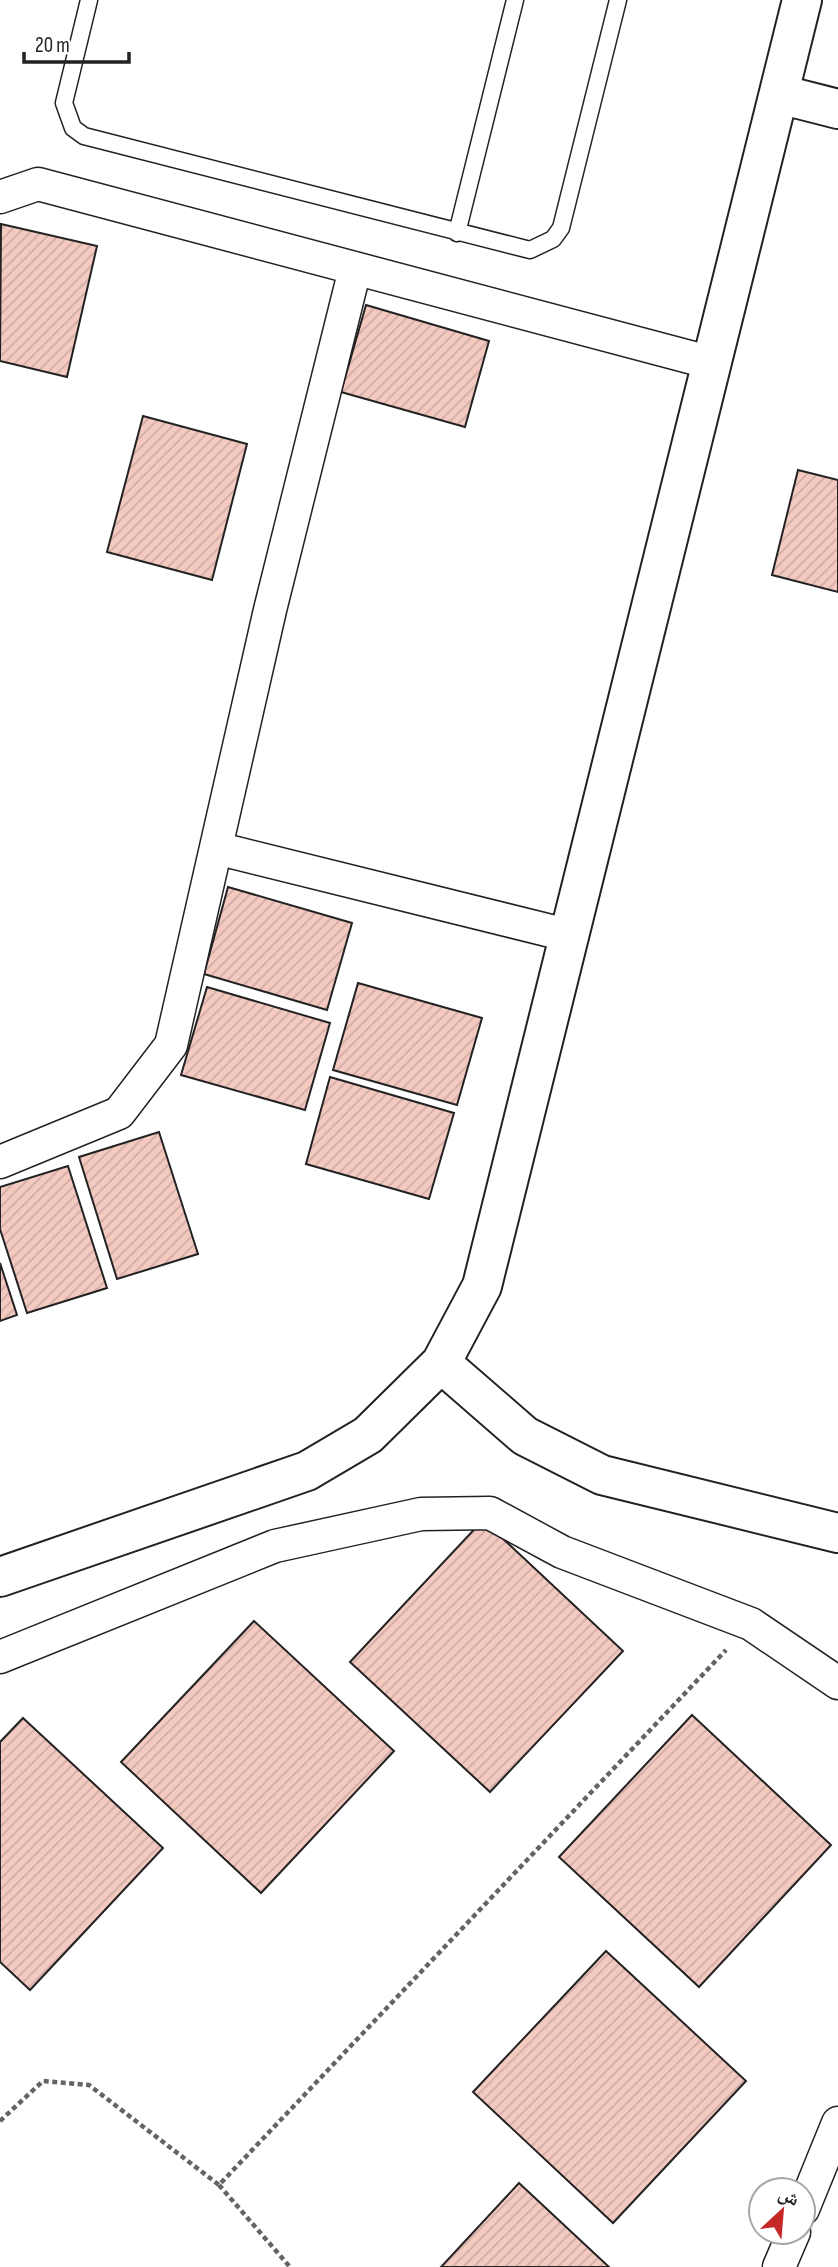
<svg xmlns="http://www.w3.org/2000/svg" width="838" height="2267" font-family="'Sofia Sans Condensed','Noto Naskh Arabic',sans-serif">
	<defs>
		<pattern id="building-hatch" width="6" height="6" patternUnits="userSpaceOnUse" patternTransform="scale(1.75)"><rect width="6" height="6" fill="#f3c9c0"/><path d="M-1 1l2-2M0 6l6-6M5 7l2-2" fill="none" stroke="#d0aca5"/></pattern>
	</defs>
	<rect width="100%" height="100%" fill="#fff"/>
	<path fill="url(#building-hatch)" stroke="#222" stroke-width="2" d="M1,224L97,246L67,377L0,361Z
		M366,305L489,341L465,427L341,392Z
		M143,416L247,444L212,580L107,552Z
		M798,470L838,480V592L772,575Z
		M228,887L352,923L327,1010L204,974Z
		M358,983L482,1018L457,1105L333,1070Z
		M207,987L330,1023L305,1110L181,1075Z
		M330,1077L454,1113L429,1199L306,1164Z
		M159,1132L198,1254L117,1279L79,1157Z
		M68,1166L107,1288L27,1313L0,1229V1187Z
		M0,1263L17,1315L0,1321Z
		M483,1520L623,1651L490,1792L350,1662Z
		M254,1621L394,1751L261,1893L121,1762Z
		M692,1715L831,1845L699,1987L559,1857Z
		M23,1718L163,1848L30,1990L0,1962V1742Z
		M606,1951L746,2081L613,2223L473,2092Z
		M519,2183L609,2267H441Z"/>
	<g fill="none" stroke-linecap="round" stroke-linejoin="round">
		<g stroke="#222" stroke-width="19">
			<path id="lane" d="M89,0L64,103L73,128L84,136L530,250L553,239L561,228L618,0
				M457,233L515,0"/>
		</g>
		<g stroke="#222" stroke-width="35">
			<path id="street" d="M0,197L38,184L712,363
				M216,848L571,936
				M0,1162L119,1113L171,1045L270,610L355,269
				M0,1657L275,1546L421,1514L490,1513L562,1552L751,1624L838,1683
				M803,2209L838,2123
				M779,2267L794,2232"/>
		</g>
		<g stroke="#222" stroke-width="42">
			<path id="secondary" d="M779,94L838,109
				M441,1363L525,1436L602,1475L838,1533
				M0,1577L307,1471L368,1435L441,1363L482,1286L802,0"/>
		</g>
		<path stroke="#646464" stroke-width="4.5" stroke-dasharray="5 3.5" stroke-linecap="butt" d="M0,2121L43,2081L89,2085L219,2185L726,1650
			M219,2185L290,2267"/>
		<use href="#lane" stroke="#fff" stroke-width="16"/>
		<use href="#street" stroke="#fff" stroke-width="32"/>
		<use href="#secondary" stroke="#fff" stroke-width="38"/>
	</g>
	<g transform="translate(782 2211) rotate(26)"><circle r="33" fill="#ffffff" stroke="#a7a7a7" stroke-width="2"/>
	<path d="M0-5L12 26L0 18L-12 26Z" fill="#c62828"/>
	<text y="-10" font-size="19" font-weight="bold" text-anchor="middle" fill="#222222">ش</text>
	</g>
	<path d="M24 52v10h105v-10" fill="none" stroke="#222222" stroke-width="3.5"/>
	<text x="35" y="52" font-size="21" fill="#222222" stroke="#ffffff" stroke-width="5" paint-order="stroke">20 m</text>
</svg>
